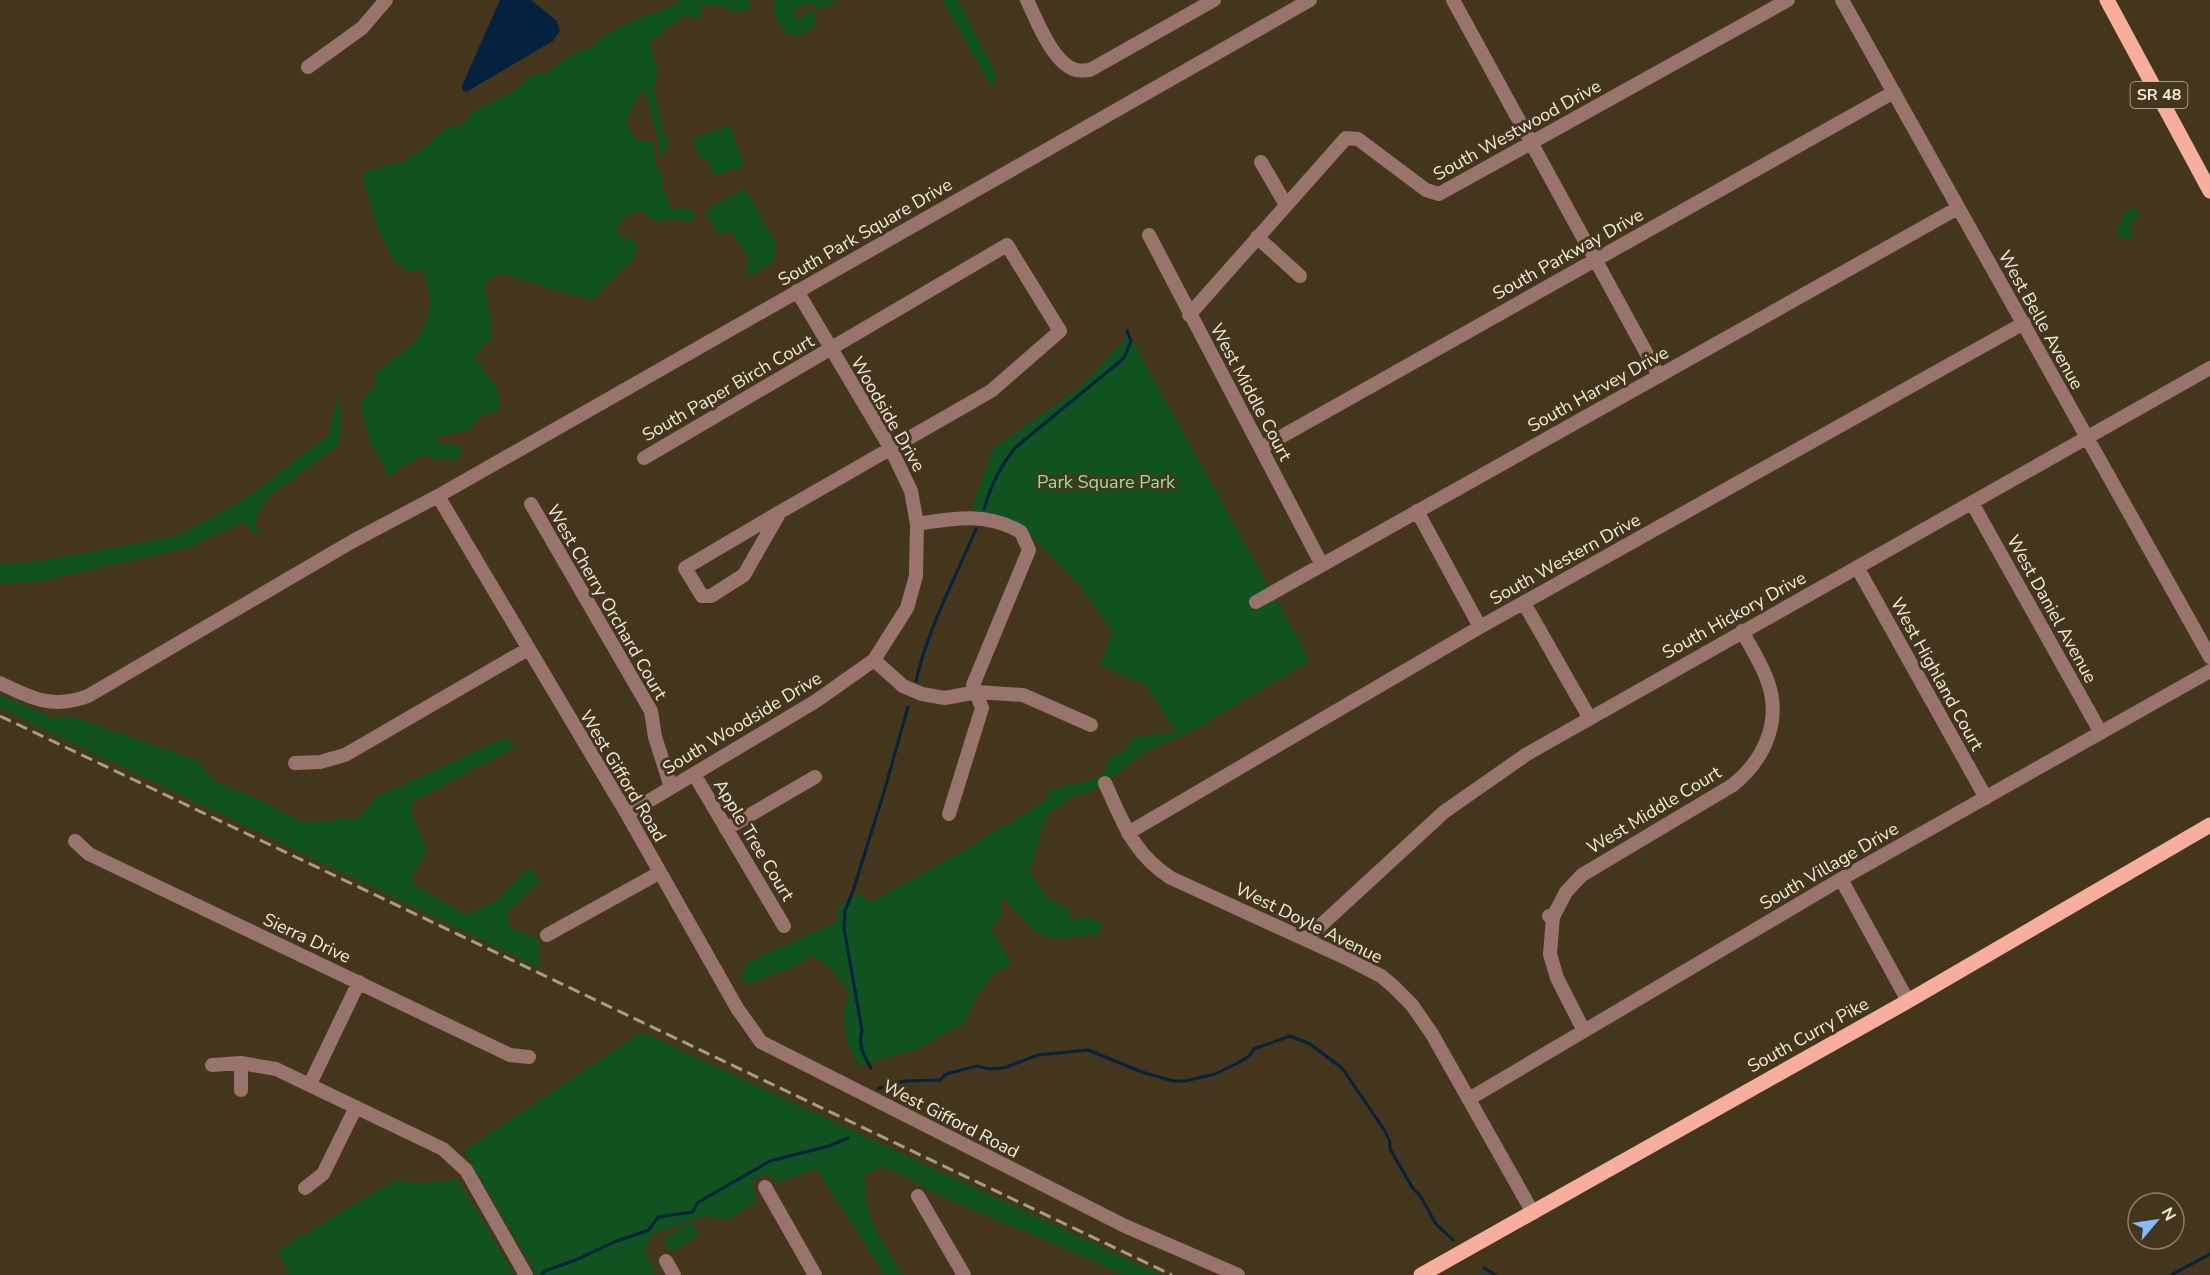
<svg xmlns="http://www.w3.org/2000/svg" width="2210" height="1275" font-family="'Nunito Sans',sans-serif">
	<rect width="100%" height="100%" fill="#43361c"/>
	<path fill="#115320" d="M682,0H749L751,8L736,12L722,6L702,5L701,19L684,15L649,43L658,70L654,89L662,128L668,144L663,155L659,153V140L644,89L637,98L626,121L636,141H653L656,166L662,175L663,191L669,199L672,210L682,207L696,213L689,224L673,218L658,222L640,211L622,218L615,232L638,244L633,259L593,299L575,296L501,273L484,283C486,303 493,319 492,339L474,356L498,390L500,409L480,417L470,429L444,435L433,441L463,447L458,460L435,459L424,455L401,467L389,477L372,446L360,404L377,383L374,373C401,354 433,335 430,298C429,289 425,279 423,270L408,272L394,261L377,226L362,176L367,171L403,161L424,148L445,129L464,124L470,114L516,89L532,75L549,72L568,56L592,47L601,37L641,17L662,11Z
		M774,0H834L835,1L830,6L819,9L808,3L796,9L794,17L800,19L810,10L816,17L813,29L797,35H787C779,25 771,13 774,0Z
		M942,0H958L994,69L996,79L991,86Z
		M730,125L744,166L714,176L708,160L701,161L693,138Z
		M745,188L776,244L773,263L750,275L746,267L750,260L730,230L720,236L705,211Z
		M2134,207L2140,218L2131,223L2130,230L2134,238H2121L2116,229L2121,223L2124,213Z
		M1129,335L1310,661L1188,733L1142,754L1110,779L1088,793L1075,795L1049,813L1042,828L1030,872L1046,897L1070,910L1071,920L1087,917L1104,924L1097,935C1084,935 1072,937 1060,938C1035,941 1016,910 1001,896L1002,917L991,927C996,943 1007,949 1011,965L995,973L976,997L965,1023L916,1049L859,1066C843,1034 840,1027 849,992L830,968L811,954L802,963L747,985L741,976L747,963L838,921V907L859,893L870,903L963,851L1047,800L1048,791L1067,785L1084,783L1104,774L1109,759L1125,750L1135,737L1176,732L1146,685L1100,665L1113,631L1077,583L1027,532L972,509L993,448L1078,389Z
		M339,391L341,430L338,446L272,494L256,516L257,535L243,522L187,548L41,581L0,584V565L46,560L177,536L241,502L329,435Z
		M0,694L53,718L73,717L196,760L214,781L258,799L303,823L357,818L376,797L507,737L515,747L411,803C410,821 423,834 427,852L411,878L415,885L467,915L499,899L529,868L540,881L506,914L510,927L539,940V967L0,708Z
		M642,1032L1161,1275H1125L939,1195L884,1166L865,1174C863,1217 882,1240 903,1275H885L817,1169L777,1182L767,1174L752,1180L756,1202L727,1220L705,1216L651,1235L645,1250L656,1275H537L464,1151Z
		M395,1180L414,1183L458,1180L515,1275H291L277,1251Z
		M692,1222L699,1236L670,1252L663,1239Z"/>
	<path fill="#04223d" d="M500,0H531L557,21L560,31L553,41L466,92L463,91L462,86Z"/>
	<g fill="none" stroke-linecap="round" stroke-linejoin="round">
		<path stroke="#04223d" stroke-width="3" d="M984,509C992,483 999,468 1016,447L1124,358L1131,341L1127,331
			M916,681C928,628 955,579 976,529
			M871,1068C863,1055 858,1045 862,1030L844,928L845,911L853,891L884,792L908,707
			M878,1089L890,1084L905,1081L940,1080L946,1074L977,1066L989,1069L1004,1068L1038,1055L1088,1050L1142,1072L1173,1081H1185L1215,1074L1238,1063L1249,1056L1254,1049L1290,1036L1310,1044L1342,1068L1385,1131L1390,1142V1149L1412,1187L1421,1197L1436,1224L1453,1240
			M1484,1268L1496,1275
			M541,1275L545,1271L578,1259L614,1242L649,1230L658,1217L693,1212L697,1203L770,1161L829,1146L848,1138
			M2171,1275L2210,1254"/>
		<path stroke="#98746c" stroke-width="14" d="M1027,0C1036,19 1053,64 1076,70C1080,71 1086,70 1090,70L1214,0
			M1453,0L1659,376
			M1842,0L2210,657
			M308,67L362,28L386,0
			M1261,162L1286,205
			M1149,235L1322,565
			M1257,237L1300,276
			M1189,315L1346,138L1358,139L1426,190L1439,194L1788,0
			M1261,448L1894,92
			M644,458L1007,245L1060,331L991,391L780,512L744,575L711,596H702L685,568L780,512
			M438,496L627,814L737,1008L761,1042L1125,1226L1238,1275
			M1972,503L2101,733
			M531,504L651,711L655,737L671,787
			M1417,511L1480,627
			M917,524C955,518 986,512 1021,532L1029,550L973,685L982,708L949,814
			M1857,567L1986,798
			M1256,602L1958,208
			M1524,603L1589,717
			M874,660L903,686L922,694L945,698L977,692L1023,695L1091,725
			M0,683C32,699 54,709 88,696L353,541L438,496L1310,0
			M295,763L320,762L345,755L528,649
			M694,774L784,926
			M1105,783C1123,822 1133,854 1171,878L1348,959L1381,976L1393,986L1412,1005L1432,1034L1533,1213
			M627,814L816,701L874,660L907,608L916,576L917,524L911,491L891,449L797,291
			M726,829L815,777
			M1128,833L1480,627L2024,323
			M75,841L89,854L510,1055L529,1057
			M1841,879L1908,1001
			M1549,916L1553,917L1550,954L1557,978L1584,1031
			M1553,917L1566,892L1582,875L1733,785C1766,758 1783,718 1766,677C1760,661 1750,646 1742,631
			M547,935L659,873
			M1306,939L1444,812L1527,754L2210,368
			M212,1065L241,1063L276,1069L443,1149L466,1170L526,1275
			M310,1084L359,982
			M241,1090V1063
			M1469,1099L1841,879L2210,671
			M765,1187L815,1275
			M305,1188L323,1174L356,1107
			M918,1196L964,1275
			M666,1261L674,1275"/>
		<path stroke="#f7ae9d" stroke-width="15" d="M2107,0L2210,191
			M1421,1275L1908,1001L2210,825"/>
		<path stroke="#a69c88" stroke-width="3" stroke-dasharray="12 6" stroke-linecap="butt" d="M0,716L1172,1275"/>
	</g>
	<g text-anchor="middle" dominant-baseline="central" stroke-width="6" stroke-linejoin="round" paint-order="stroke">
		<rect fill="#43361c" stroke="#beb4a2" stroke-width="1.5" x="2130.5" y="82" width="57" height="26" rx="4.5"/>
		<g font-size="16" font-weight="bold" fill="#f2eadb">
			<text x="2159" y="95">SR 48</text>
		</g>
		<g font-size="18" fill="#f2eadb" stroke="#43361c">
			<text transform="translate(1517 130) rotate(-29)">South Westwood Drive</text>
			<text transform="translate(865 232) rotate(-30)">South Park Square Drive</text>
			<text transform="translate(1568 254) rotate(-29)">South Parkway Drive</text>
			<text transform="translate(2041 320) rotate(61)">West Belle Avenue</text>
			<text transform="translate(728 388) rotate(-30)">South Paper Birch Court</text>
			<text transform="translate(1598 389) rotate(-29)">South Harvey Drive</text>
			<text transform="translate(1251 392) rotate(62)">West Middle Court</text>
			<text transform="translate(888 414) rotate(60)">Woodside Drive</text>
			<text transform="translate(1565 559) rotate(-29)">South Western Drive</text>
			<text transform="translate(607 602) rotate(60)">West Cherry Orchard Court</text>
			<text transform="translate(2052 609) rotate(61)">West Daniel Avenue</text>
			<text transform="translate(1734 615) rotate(-29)">South Hickory Drive</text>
			<text transform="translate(1937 674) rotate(61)">West Highland Court</text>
			<text transform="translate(742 723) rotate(-31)">South Woodside Drive</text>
			<text transform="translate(623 776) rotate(59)">West Gifford Road</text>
			<text transform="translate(1654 810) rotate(-31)">West Middle Court</text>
			<text transform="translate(754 840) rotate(59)">Apple Tree Court</text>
			<text transform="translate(1829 866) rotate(-30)">South Village Drive</text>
			<text transform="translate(1309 923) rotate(26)">West Doyle Avenue</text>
			<text transform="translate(307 938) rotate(25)">Sierra Drive</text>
			<text transform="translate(1808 1035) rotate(-29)">South Curry Pike</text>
			<text transform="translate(951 1119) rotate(27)">West Gifford Road</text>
		</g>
		<g font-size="18" fill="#8ee598" stroke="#43361c">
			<text x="1106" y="482">Park Square Park</text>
		</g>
	</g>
	<g transform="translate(2156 1221) rotate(61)"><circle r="28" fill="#43361c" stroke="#897e68" stroke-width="1.5"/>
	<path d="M0-4.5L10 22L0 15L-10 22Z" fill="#8abafc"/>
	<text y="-9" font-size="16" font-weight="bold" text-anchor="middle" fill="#f2eadb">N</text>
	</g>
</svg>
